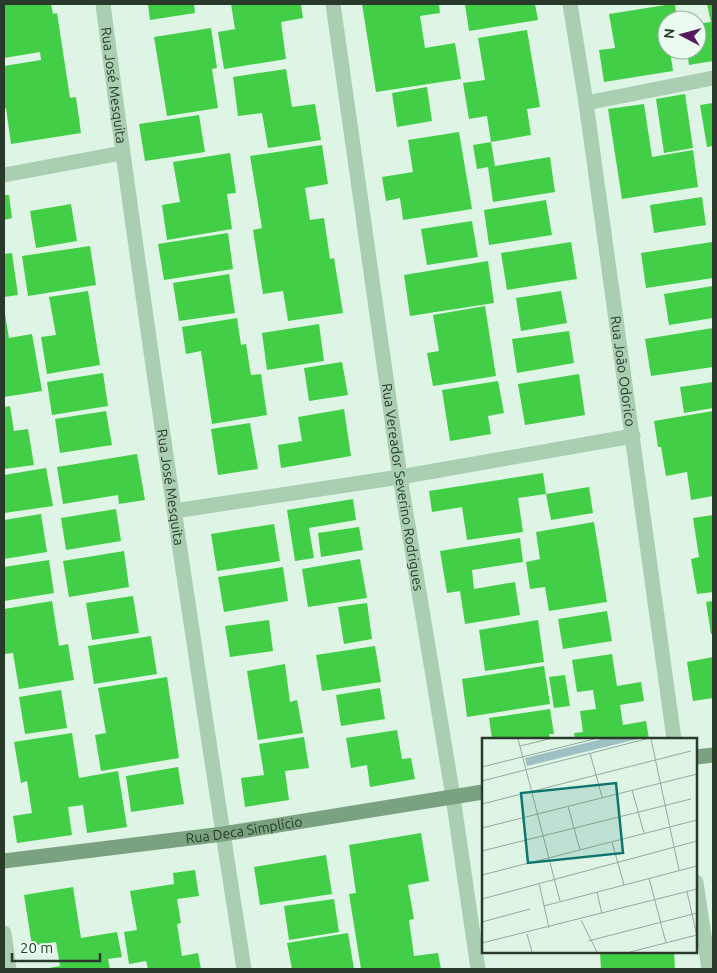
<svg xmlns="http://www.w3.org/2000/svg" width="717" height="973" font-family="Ubuntu,sans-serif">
	<rect width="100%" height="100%" fill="#def4e5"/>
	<path fill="#43ce47" d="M4,4H51L53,14L57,13L70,98L76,97L81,133L11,144L6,108L4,109V66L41,60L40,52L4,58Z
		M148,4H194L195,13L150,20Z
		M231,4H301L303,18L281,22L286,59L224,69L218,32L235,29Z
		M362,4H439L440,13L420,16L425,48L455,43L461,79L376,92Z
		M465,4H535L538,20L469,31Z
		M672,4H675L677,20H667V50H670L673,71L604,82L599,50L615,48L609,14Z
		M707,4H713V61L689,65L687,50H697V24L711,22Z
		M211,28L217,68L212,69L218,108L167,116L154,37Z
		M527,30L540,107L527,109L531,135L491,142L487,116L469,119L463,83L485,80L478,38Z
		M286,69L292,107L315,104L321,140L268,148L262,113L238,116L233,77Z
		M427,87L432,121L397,127L392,93Z
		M685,94L693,148L664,153L656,99Z
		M713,103V146L707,147L700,105Z
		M644,104L652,157L693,150L698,187L622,199L608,109Z
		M199,115L205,152L145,161L139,124Z
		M459,132L472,209L403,220L400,198L386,201L382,177L413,172L408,140Z
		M491,142L495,166L550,157L555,192L493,202L488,167L477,169L473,145Z
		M322,145L328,184L305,188L310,220L324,218L330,259L334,258L343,313L288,321L283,291L263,294L253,230L262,228L250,156Z
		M230,153L236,193L227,194L232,229L167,240L162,205L180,202L173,162Z
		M4,195H9L12,218L4,220Z
		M702,197L706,225L654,233L650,205Z
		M546,200L552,235L489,245L484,210Z
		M71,204L77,241L36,248L30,211Z
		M472,221L478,257L427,265L421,229Z
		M228,233L233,269L164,280L158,244Z
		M571,242L577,279L507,290L501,253Z
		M712,242L713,251V278L646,288L641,253Z
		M90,246L96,285L28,296L22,256Z
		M12,253L18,295L4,297V254Z
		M488,261L494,303L410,316L404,275Z
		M229,274L235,313L179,321L173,283Z
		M713,286V318L669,325L664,294Z
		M88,291L100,365L47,374L41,337L56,335L49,297Z
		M561,291L567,323L521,331L516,298Z
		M485,306L496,376L433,386L427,353L439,351L433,315Z
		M4,314H5L9,338L32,334L42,391L4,397Z
		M237,318L241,345L246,344L251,375L261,374L267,415L212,424L201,351L186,354L182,327Z
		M319,324L324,361L267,370L262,333Z
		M713,328V367L651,376L645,339Z
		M569,331L574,363L517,373L512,339Z
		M342,362L348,395L309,401L304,368Z
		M103,373L108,406L52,415L47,382Z
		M579,374L585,415L525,425L518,384Z
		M498,381L504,413L488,416L491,434L450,441L442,390Z
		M713,382V408L684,413L680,387Z
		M10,406L14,431L28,429L34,465L4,469V407Z
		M344,409L351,456L281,468L278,445L302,441L298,417Z
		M106,411L112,445L60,453L55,419Z
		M713,411V496L691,500L687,472L666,476L661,447H658L654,421Z
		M250,423L258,469L218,475L211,429Z
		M137,454L145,500L119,504L118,495L63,504L57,467Z
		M46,468L53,506L4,513V475Z
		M543,473L546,494L518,498L523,532L467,540L462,507L432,512L429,491Z
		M589,487L593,513L551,520L546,494Z
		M353,499L356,520L309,528L314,558L295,561L287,510Z
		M116,509L121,541L66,550L61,518Z
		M41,514L47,552L4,559V520Z
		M713,515V592L697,594L691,559L699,557L693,518Z
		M594,522L607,602L549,611L545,587L530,589L526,562L540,559L536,532Z
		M274,524L280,561L217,571L211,534Z
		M359,527L363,550L321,557L318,533Z
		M520,538L523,562L472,570L474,589L515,582L520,615L465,624L460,591L447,593L440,551Z
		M124,551L129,587L69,597L63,561Z
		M360,559L367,598L308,607L302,569Z
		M49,560L54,593L4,601V567Z
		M283,567L288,601L224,612L218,577Z
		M133,596L139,633L92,640L86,603Z
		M52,601L59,646L68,644L74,680L19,689L13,653L4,654V609Z
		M713,601V634H711L706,602Z
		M367,603L372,639L344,644L338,607Z
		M607,611L612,641L563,649L558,619Z
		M269,620L273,651L230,657L225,626Z
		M538,620L544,662L485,671L479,630Z
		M151,636L157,674L94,684L88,646Z
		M375,646L381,682L322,691L316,655Z
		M612,654L617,686L641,682L644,701L620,705L623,725L646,721L649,739H575L574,733L583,732L580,711L596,709L593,690L577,692L572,660Z
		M713,657V698L693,701L687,662Z
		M285,664L290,702L297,700L303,733L258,740L247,671Z
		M544,666L550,704L467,717L462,679Z
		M565,675L570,706L554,708L549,677Z
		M167,677L179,758L101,771L95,735L106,733L98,688Z
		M380,688L385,719L341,726L336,695Z
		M61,690L67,728L25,734L19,697Z
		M550,709L554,734H549L550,739H492L489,718Z
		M397,730L402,759L411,758L415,779L370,787L367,765L351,768L346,738Z
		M72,733L79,778L118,771L127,827L87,833L83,805L68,807L72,835L17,843L13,816L32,813L27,781L21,783L14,742Z
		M304,737L309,768L285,771L289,800L245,807L241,778L264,775L259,744Z
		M178,767L184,804L131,812L126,776Z
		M421,833L429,881L408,885L414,919L409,920L414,956L438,953L441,969H361L349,894L356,893L349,845Z
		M326,855L332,894L260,905L254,867Z
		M195,870L199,896L177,899L181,923L177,924L182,956L198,953L201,969H148L146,961L129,964L124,932L137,930L130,891L174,884L173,873Z
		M73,887L81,938L117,932L122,957L108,959L110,969H49V968L60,966L56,942L32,946L24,895Z
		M334,899L339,932L289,940L284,906Z
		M348,933L354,969H292L287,943Z
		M600,952H674L675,969H601Z"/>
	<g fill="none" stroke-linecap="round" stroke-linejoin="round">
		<g stroke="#a9ceb2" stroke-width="15">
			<path id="s1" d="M103,4C145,326 194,648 244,969"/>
			<path id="s2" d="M333,4L400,477L453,797L478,969"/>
			<path id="s3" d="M570,4L586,103L674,739"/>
			<path d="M586,103L713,78"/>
			<path d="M4,175L122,153"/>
			<path d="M174,511L400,477L633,436"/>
			<path d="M696,882L709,969"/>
			<path d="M4,933L9,969"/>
		</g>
		<g stroke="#7aa280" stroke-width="15">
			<path d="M696,757L713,755"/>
			<path id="s4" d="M4,861L223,834L483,792"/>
		</g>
	</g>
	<g text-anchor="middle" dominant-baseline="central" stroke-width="4.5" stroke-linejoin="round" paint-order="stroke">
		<g font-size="14" fill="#293a2b" stroke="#ebfbf1">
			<text stroke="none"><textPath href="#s1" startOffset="82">Rua José Mesquita</textPath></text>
			<text stroke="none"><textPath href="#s3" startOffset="371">Rua João Odorico</textPath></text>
			<text stroke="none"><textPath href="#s1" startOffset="488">Rua José Mesquita</textPath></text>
			<text stroke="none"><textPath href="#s2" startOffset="488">Rua Vereador Severino Rodrigues</textPath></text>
			<text stroke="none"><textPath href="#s4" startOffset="242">Rua Deca Simplício</textPath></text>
		</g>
	</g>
	<g transform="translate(482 738)">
		<rect width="215" height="215" fill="#def4e5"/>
		<path d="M120,1H156L45,28L43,20Z" fill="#9dc0c5"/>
		<path fill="none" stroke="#96aa9b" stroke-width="1" d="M36,1L78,163M169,1L197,132M38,8L67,1M108,15L120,59M0,29L112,1M0,43L164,1M150,52L162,95M0,66L209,13M86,68L98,112M0,90L215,36M130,104L142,147M0,113L209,61M0,137L215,82M167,140L184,205M57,145L67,190M115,154L120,176M205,154L215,198M0,161L215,103M62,168L215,128M99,182L115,214M0,184L48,171M45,196L50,214M106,203L215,175M0,205L215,151M148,214L215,197"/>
		<path fill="#0f766e" fill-opacity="0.15" stroke="#0f766e" stroke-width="2.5" d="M134,45L141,115L46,125L39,55Z"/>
		<rect width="215" height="215" fill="none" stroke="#293a2b" stroke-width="2.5"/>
	</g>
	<rect width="717" height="973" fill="none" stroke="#293a2b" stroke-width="10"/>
	<g transform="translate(682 35) rotate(276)"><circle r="24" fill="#ebfbf1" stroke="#9daea2"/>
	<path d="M0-4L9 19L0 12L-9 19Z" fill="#551b5f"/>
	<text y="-8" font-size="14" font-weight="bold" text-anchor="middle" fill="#293a2b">N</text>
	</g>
	<path d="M12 953v8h88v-8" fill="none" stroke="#293a2b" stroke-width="2.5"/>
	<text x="20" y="953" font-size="15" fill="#293a2b" stroke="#ebfbf1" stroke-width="4" paint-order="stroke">20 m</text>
</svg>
